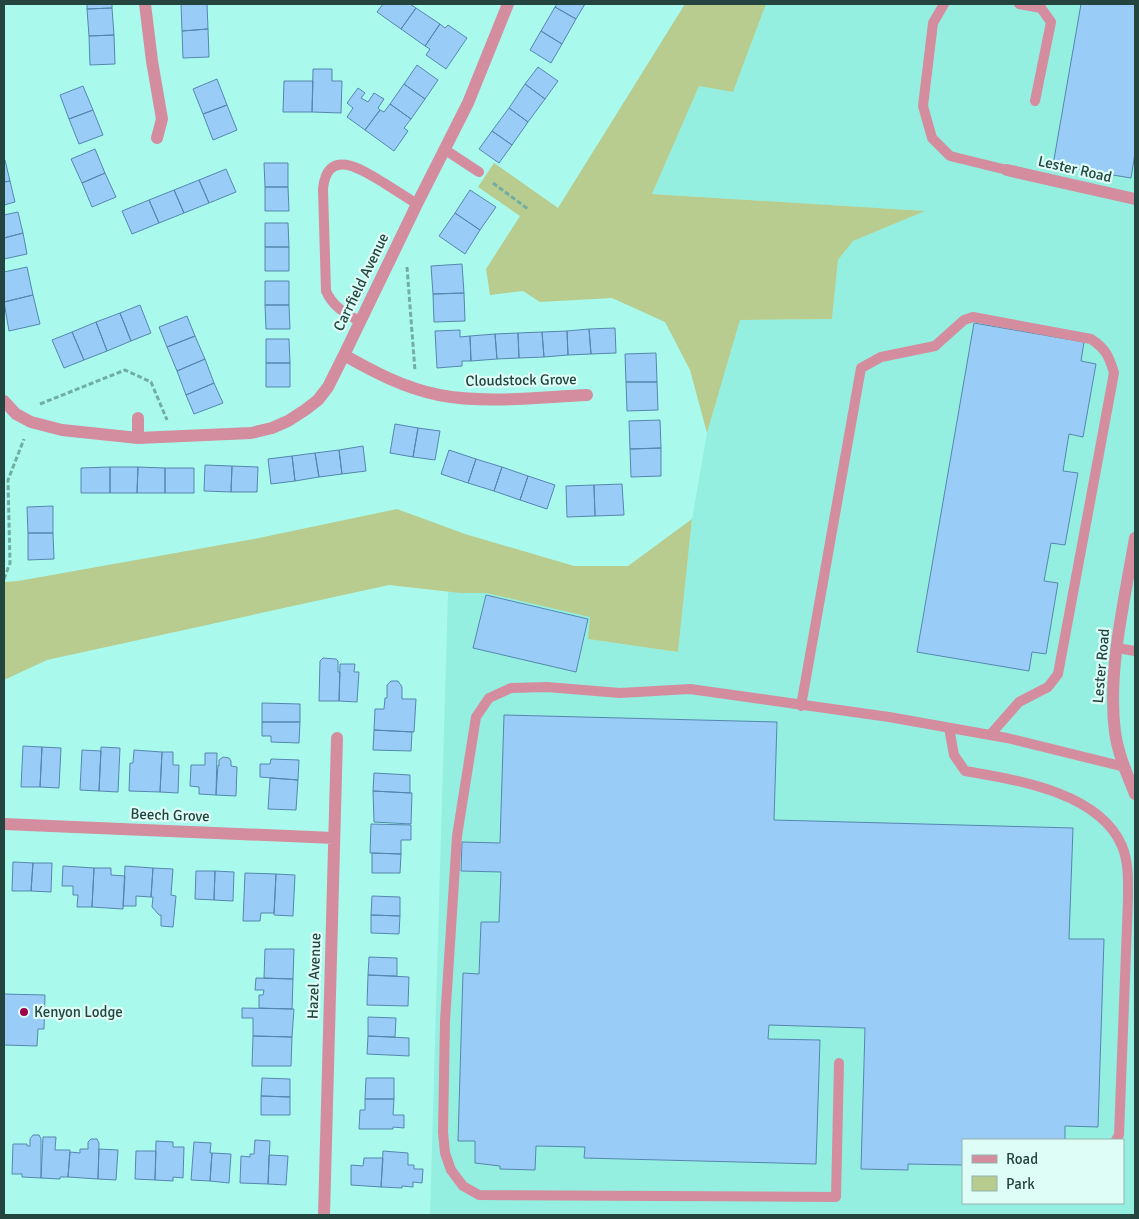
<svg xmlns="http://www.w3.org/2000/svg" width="1139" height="1219" font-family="Signika,sans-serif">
	<rect width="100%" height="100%" fill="#a9faed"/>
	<path fill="#94efe1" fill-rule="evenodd" d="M766,4H1135V1215H430L448,592L486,593L591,617L588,639L678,652L692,519L707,433L740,320L832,319L838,260L853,241L924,211L652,194L699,85L733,92ZM963,1140H1123V1203H963Z"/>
	<path fill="#b7cc8e" d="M685,4H766L733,92L699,86L652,194L925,211L853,241L838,260L832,319L740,320L707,433L690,370L665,322L612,298L540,302L523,291L490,295L486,269L520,216L478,187L494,163L558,208Z
		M397,509L465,534L574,566H628L692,519L678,652L588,639L590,617L486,593H460L389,585L47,660L4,680V582L18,581L254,539Z"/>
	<path fill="#99cdf7" stroke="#5587ae" d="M87,4H112V8L87,9Z
		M181,4H207L208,29L182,31Z
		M383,4H410L416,8L401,29L377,12Z
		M557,4H585L576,19L555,7Z
		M1081,4H1135V153L1131,178L1053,165Z
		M555,7L576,19L562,44L541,31Z
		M112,8L114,35L89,36L87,9Z
		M416,8L440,24L425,46L401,29Z
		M440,24L445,28L448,25L467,38L446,69L426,55L430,49L425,46Z
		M208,29L209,57L183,58L182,31Z
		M541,31L562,44L551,63L530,50Z
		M114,35L115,64L90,65L89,36Z
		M417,65L438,80L425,99L404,84Z
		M538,67L558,81L545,99L525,84Z
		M313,69H332V81H342L341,113L312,112Z
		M217,79L227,105L203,114L193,89Z
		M284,81H313L312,112H283Z
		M404,84L425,99L411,119L390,104Z
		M525,84L545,99L528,122L509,108Z
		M83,86L93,110L69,119L60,95Z
		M358,88L365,93L361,98L368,102L374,93L384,99L378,108L380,110L365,130L347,117L353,108L347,103Z
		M390,104L411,119L404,128L408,131L394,151L365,130L380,110L384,112Z
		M227,105L237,130L213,140L203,114Z
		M509,108L528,122L512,145L492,131Z
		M93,110L103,135L79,144L69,119Z
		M492,131L512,145L499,163L479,149Z
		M95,149L105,173L82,183L71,159Z
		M5,160L10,181L4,182V161Z
		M264,163H288V187H265Z
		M226,169L236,192L209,203L199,180Z
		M105,173L116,197L92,207L82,183Z
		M199,180L209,203L184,213L174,190Z
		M10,181L15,202L4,205V182Z
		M265,187H288L289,211H265Z
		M174,190L184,213L159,223L149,200Z
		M470,190L496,207L480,230L455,213Z
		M149,200L159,223L132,234L122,211Z
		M18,212L23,233L4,238V215Z
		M455,213L480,230L465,254L439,236Z
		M265,223H288L289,247H265Z
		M23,233L27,254L4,259V238Z
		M265,247H289V271H265Z
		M462,264L464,293L433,294L431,266Z
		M27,267L33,295L4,302V272Z
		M265,281H289V305H265Z
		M464,293L465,321L434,322L433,294Z
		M33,295L40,324L9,331L4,302Z
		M140,305L151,333L131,341L120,313Z
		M265,305H289L290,329H266Z
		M120,313L131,341L107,351L96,322Z
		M187,316L195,336L167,347L159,327Z
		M96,322L107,351L84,360L72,332Z
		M974,323L1084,342L1081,361L1096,364L1083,437L1069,434L1063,471L1078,473L1065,545L1051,543L1044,581L1058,583L1046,654L1032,652L1029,671L917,652Z
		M615,328L616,353L591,354L589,329Z
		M589,329L591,354L568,355L567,331Z
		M460,330V337L470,336L471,361H462V366L437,368L435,331Z
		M567,331L568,355L544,357L542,332Z
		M72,332L84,360L64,368L52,340Z
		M542,332L544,357L519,358L518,333Z
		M518,333L519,358L497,359L495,334Z
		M495,334L497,359L471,361L470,336Z
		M195,336L205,359L177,371L167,347Z
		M266,339H289L290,363H266Z
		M656,353L657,382H626L625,354Z
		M205,359L214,383L186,395L177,371Z
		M266,363H290V387H266Z
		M626,382H657L658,410L627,411Z
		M214,383L223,403L194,414L186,395Z
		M660,420L661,448L630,449L629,421Z
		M395,424L418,428L413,457L390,453Z
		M418,428L440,431L435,460L413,457Z
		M363,446L366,471L342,474L339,450Z
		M661,448V476L631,477L630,449Z
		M339,450L342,474L319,477L315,453Z
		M449,450L476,459L468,483L441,474Z
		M315,453L319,477L295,481L292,456Z
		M292,456L295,481L271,484L268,459Z
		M476,459L502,467L494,491L468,483Z
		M205,465L232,466L231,492L204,491Z
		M232,466L258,467L257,492H231Z
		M110,467V493H81V468Z
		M110,467H138L137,493H110Z
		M138,467L165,468V493H137Z
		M502,467L528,476L520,500L494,491Z
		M165,468H194V493H165Z
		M528,476L555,485L547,509L520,500Z
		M622,484L624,515L595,516L594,485Z
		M594,485L595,516L567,517L566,486Z
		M53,506V533H28L27,507Z
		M28,533H53L54,559L28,560Z
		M486,595L588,619L576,672L473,648Z
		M323,658L336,659L338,661V672H340L339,701H319L320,661Z
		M340,664H355L354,672H359L357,702L339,701Z
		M391,681H398L402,687V699H416L414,732L374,730L375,709H384L385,698H387V685Z
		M262,703L300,704V722H262Z
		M504,715L777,722L774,820L1073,828L1069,939H1104L1098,1127L1065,1126V1140H963V1165L908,1164V1170L861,1169L865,1028L769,1025L768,1039L820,1040L816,1164L584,1158L585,1147L536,1146L535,1170L500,1169V1166L475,1163V1141H458L463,973L479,974L481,922H499L501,872L461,871L462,842L500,843Z
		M262,722H300L299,743L271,742V736H262Z
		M374,730L412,732L411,751L373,750Z
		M23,746L42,747L40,787H21Z
		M42,747L61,748L59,788L40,787Z
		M101,747L120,748L118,792L99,791Z
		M82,750L101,751L99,791L80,790Z
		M134,750L162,752L160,792L129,791L130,763H133Z
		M162,752H173V765H179L178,793L160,792Z
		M205,753H217L216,795L199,794V787L190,786L191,765H205Z
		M223,757L229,758L231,761V766L237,767L236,796L216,795L218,765L219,766V760Z
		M271,759L299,760L298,780L260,777V764H270Z
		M374,773L410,775V793L373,791Z
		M270,778L298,780L296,810L268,809Z
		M373,791L412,793L411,824L374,822Z
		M371,824L411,825V840H401V854L370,853Z
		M372,853L401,854L400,873H372Z
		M13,862L33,863L31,891H12Z
		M33,863H52L51,892L31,891Z
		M63,866L94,868L92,907H77L78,895H73V886H62Z
		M125,866L153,868L151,897L136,896V906H123Z
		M94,868H111V875L125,876L123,909L92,907Z
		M153,868L173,869L171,895L176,896L173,927L161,926V915H159L152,907L153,897H151Z
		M196,871H215L214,900L195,899Z
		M215,871L234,872L233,901L214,900Z
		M245,873L276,874L274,913H261L260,921H243Z
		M276,874L295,875L293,916L274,915Z
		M372,896L400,897V916L371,915Z
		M371,915L400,916L399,934L371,933Z
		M265,949H294L293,979L264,978Z
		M369,957L397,958V976L368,975Z
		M368,975L409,977L408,1006L367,1005Z
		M256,978L293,979L292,1009L259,1008V995H263L264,990H255Z
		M4,994L45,995L44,1029H38L37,1046L4,1045Z
		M242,1008L294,1009L292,1037L253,1036V1018H242Z
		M368,1017L396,1018L395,1037L368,1036Z
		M253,1036L292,1037L291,1066H252Z
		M368,1036L409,1038V1056L367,1054Z
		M262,1078L290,1079V1097L261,1096Z
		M366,1078H394V1099H365Z
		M261,1096L290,1097V1115H261Z
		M365,1099H394L393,1115H404V1128L393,1127V1129H359L360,1110H365Z
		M33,1135H39L41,1139V1178L22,1177V1174H12L13,1144H27V1146H30V1139Z
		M43,1137H56L55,1150H70L68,1177H60V1179L41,1178Z
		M91,1139H97L99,1143L98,1179L68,1177L70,1152L80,1153V1149H88V1142Z
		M255,1140L270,1141L268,1184L240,1183L241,1156L250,1157V1154H254Z
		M156,1141L173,1142V1147H184L183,1178L173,1177V1181L155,1180Z
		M194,1142L211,1143L210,1153H212L210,1181L191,1180Z
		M99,1149L118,1150L116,1180L98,1179Z
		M136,1151H156L155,1180L135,1179Z
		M383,1151L408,1153V1165H414V1169H423L422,1183L413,1182V1187L402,1186V1188L381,1187Z
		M212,1153L231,1154L229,1183L210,1181Z
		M269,1155L288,1156L286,1185L268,1184Z
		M364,1158H383L381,1187L351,1185V1165L363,1166Z"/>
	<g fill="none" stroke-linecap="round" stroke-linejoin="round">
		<path stroke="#71ada4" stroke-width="3" stroke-dasharray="5 2.5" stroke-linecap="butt" d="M493,183L528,209
			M407,267L415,371
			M40,404L125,370L151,382L167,420
			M4,579L10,563L8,480L24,439"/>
		<path stroke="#d48d9e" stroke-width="10" d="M944,4L933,23L923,106L932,138L950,156L1007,170
			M1019,4L1041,8L1051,22L1035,101
			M444,149L479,172
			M359,321C345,313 333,307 326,291L323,189C327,146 363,170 384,183C395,190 406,197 417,204
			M1117,648L1135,651
			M801,706L861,368L881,357L935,346L964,320L973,317L1091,339C1106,349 1109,356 1114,373L1058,674L1048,687L1019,702L990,735
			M949,728L954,755L965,771C1016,780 1099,792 1122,846C1129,863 1128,881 1128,899L1119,1135L1116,1140
			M839,1063L836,1197L479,1195L463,1186L451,1170L445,1153L443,1132L445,1021L457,836L476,717L489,698L511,688L547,687L620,693L690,689L889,717L1007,738L1125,767"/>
		<path stroke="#d48d9e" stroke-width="12" d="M145,4L152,61L162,119L157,138
			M1007,170L1135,199
			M344,355C374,372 404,388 439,395C485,404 539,397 587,395
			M4,401L16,414L31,422L62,430L138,438L251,433L272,428L288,421L305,410L318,400L328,387L344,355L417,204L468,103L508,4
			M138,438V418
			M1135,538C1125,598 1107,671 1115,732C1118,754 1127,774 1135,794
			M4,824L334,838
			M324,1215L337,738"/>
	</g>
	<circle fill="#9e044b" stroke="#defdf7" stroke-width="2" cx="24" cy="1012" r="5"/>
	<g text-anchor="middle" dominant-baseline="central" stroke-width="4.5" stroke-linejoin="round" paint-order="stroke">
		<g font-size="15" fill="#23443f" stroke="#defdf7">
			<text transform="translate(1075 169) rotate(13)">Lester Road</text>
			<text transform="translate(361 282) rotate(-64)">Carrfield Avenue</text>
			<text transform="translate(521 380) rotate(-1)">Cloudstock Grove</text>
			<text transform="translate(1101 666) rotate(-85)">Lester Road</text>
			<text transform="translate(170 815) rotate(2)">Beech Grove</text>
			<text transform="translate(314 976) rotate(-88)">Hazel Avenue</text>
		</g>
		<g font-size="15" fill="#23443f" stroke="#defdf7" text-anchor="start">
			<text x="34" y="1012">Kenyon Lodge</text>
		</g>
	</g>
	<rect width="1139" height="1219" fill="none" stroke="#23443f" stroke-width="10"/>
	<rect x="962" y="1139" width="162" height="65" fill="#defdf7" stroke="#93b3ad"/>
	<rect x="972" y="1155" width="25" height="8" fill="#d48d9e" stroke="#93b3ad"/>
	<text x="1006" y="1164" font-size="15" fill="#23443f">Road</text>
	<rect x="972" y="1176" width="25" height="15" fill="#b7cc8e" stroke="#93b3ad"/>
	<text x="1006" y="1189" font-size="15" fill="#23443f">Park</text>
</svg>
